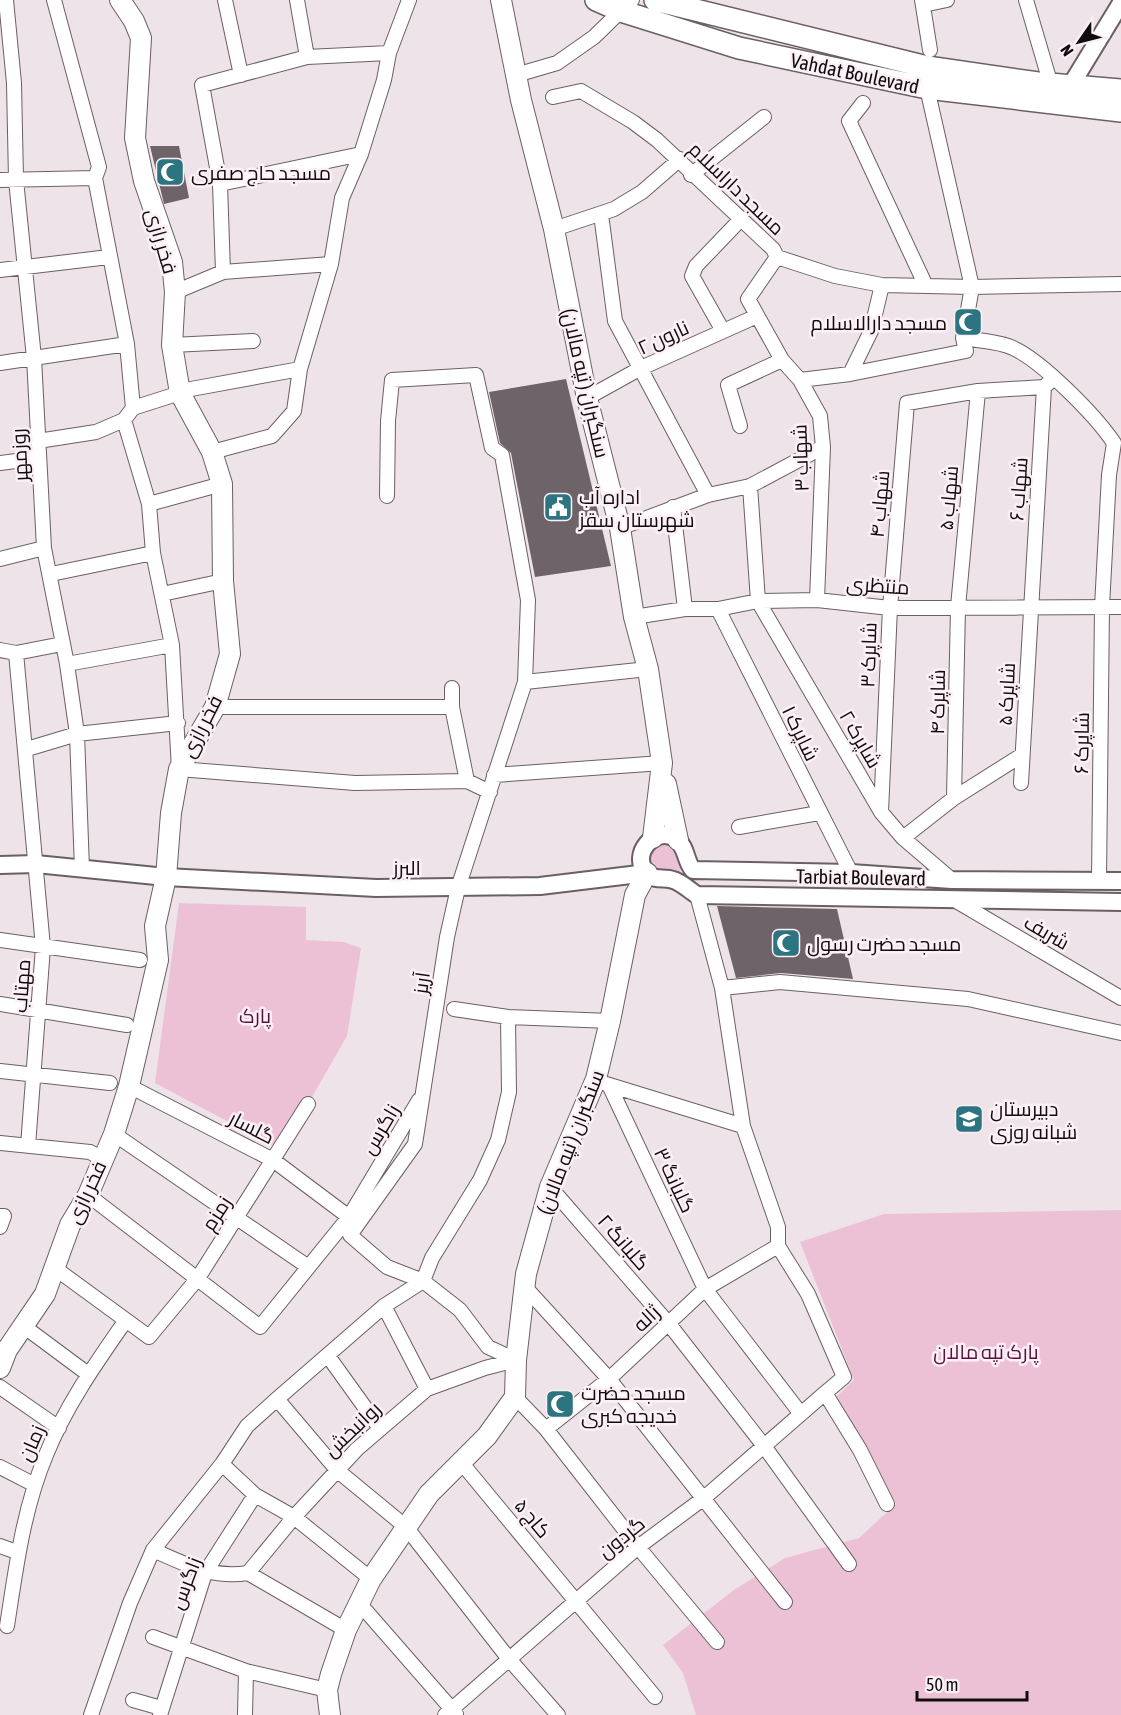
<svg xmlns="http://www.w3.org/2000/svg" width="1121" height="1715" font-family="'Asap Condensed',Cairo,sans-serif">
	<rect width="100%" height="100%" fill="#eee3e8"/>
	<path fill="#ecc1d6" d="M663,835L686,862L678,875L659,880L642,852Z
		M179,903L306,907V940L344,942L361,948L347,1036L308,1104L272,1145L155,1083Z
		M1121,1210V1715H696L683,1673L663,1645L734,1590L785,1558L859,1538L896,1504L834,1399L854,1380L800,1242L884,1214Z"/>
	<path fill="#6d6368" d="M150,146H179L189,198L164,204Z
		M566,379L611,566L535,577L511,453L500,443L489,392Z
		M717,906L837,909L853,979L781,973L736,978Z"/>
	<g fill="none" stroke-linecap="round" stroke-linejoin="round">
		<g stroke="#6a6064" stroke-width="16">
			<path id="minor" d="M6,0L14,83L16,180L34,358L44,548L67,664L77,734L82,869
				M225,0L241,75
				M297,0L307,57
				M922,0L930,50
				M1026,0L1048,75
				M923,5L947,0
				M516,75L557,63L594,37L632,0
				M553,97L581,91L633,122L657,140L773,249L777,257L835,276L882,285L972,287L1121,284
				M863,103L849,121L925,284
				M691,175L764,117
				M95,178L127,344L133,408
				M0,180L95,178L99,167L54,0
				M220,184L361,154
				M601,214L615,321L708,495
				M554,229L614,209L642,192L680,159
				M777,257L748,299L782,360L800,380L820,416L823,447L817,600
				M0,270L109,257
				M223,272L220,184L202,85L307,57L389,53
				M175,292L223,272L331,264
				M723,331L692,276L696,266L741,219
				M963,338C978,341 999,341 1013,348C1042,361 1096,416 1114,443
				M172,345L253,341
				M0,363L127,344
				M850,374L871,331L882,285
				M800,380L850,374L966,351L963,338L972,287L927,88
				M180,391L300,369
				M587,398L641,368L757,316
				M124,420L149,504L153,553L172,645L179,769L355,783L467,781L490,792
				M740,426L728,385L782,360
				M38,441L96,432L124,420L133,408L180,393
				M212,452L272,436L294,411L300,369L331,264L342,198L361,154L384,80L389,53L409,0
				M0,463L39,458
				M750,486L758,601L881,812L903,838L952,880
				M387,496L388,421L392,380L476,375L492,448L502,455L528,600L525,682L458,888L447,937L415,1144L350,1235L387,1267L423,1281L460,1310L488,1347L516,1360
				M149,504L222,484
				M673,507L685,609
				M620,528L708,495L750,486L823,447
				M0,559L44,548
				M51,574L153,553
				M162,594L223,581
				M718,609L851,873
				M634,617L685,609H718L758,601L817,600L890,608L1121,607
				M0,650L16,653L62,644
				M16,653L43,947L28,1146
				M67,664L172,645
				M525,682L648,669
				M452,688V707L467,781
				M215,707H452
				M27,749L77,734L178,723
				M494,775L662,763
				M1021,783L1044,387L1054,378
				M954,798L958,607L978,391
				M881,812L890,608L907,403L978,391L1044,387
				M739,827L819,813
				M903,838L954,798L1022,755
				M1099,880L1102,607L1109,475L1114,443
				M697,895L722,988L743,1126L778,1227V1246L808,1294L844,1377L825,1393L860,1450L887,1504
				M953,899L1121,998
				M0,940L140,960
				M722,988L780,982L968,999L1121,1033
				M0,1004L127,1025
				M508,1017L610,1021
				M0,1071L110,1083
				M606,1084L743,1126
				M129,1086L273,1160L349,1217
				M610,1087L705,1289L801,1414
				M114,1134L307,1266
				M0,1143L90,1152L101,1158
				M550,1187L669,1324L764,1446L849,1564
				M88,1195L260,1327L349,1217L419,1100
				M0,1216H4L0,1227
				M56,1269L149,1337L198,1278L308,1104
				M524,1286L609,1379L785,1602
				M384,1306L427,1389
				M22,1325L88,1374
				M328,1356L379,1427
				M0,1387L59,1428
				M515,1397L546,1429L638,1547L717,1642
				M277,1399L338,1471L406,1527L509,1659L558,1715
				M546,1429L609,1379L705,1289L778,1246
				M460,1461L655,1697
				M0,1467L35,1485
				M255,1495L294,1517L371,1579
				M0,1546L17,1552
				M153,1550C185,1564 212,1579 248,1573L346,1630
				M248,1573L294,1517L357,1449L427,1389L485,1368L516,1360
				M359,1603L456,1714
				M7,1626C16,1568 23,1510 46,1455C65,1407 96,1363 126,1320
				M153,1637L246,1671L327,1690
				M133,1700L161,1708
				M91,1715L130,1603L153,1550L222,1464
				M160,1715L205,1573L255,1495L222,1464L247,1426L277,1399L384,1306L423,1281L432,1258L480,1180L498,1140L509,1092L508,1017L454,1009
				M245,1715L246,1671
				M445,1715L638,1547L704,1498L825,1393"/>
		</g>
		<g stroke="#6a6064" stroke-width="20">
			<path id="tertiary" d="M1071,85L1121,3
				M0,865L36,864L166,877L376,888L540,886L647,873
				M1121,881L952,880L851,873L693,870C685,861 687,847 676,839C655,824 629,856 647,873C656,882 664,876 673,880C681,882 689,890 697,895L1121,902"/>
		</g>
		<g stroke="#6a6064" stroke-width="22">
			<path id="secondary" d="M501,0L521,100L554,229L587,398L620,528L634,617L648,669L662,763L653,838
				M666,784L678,840
				M0,1368L7,1350L45,1294L70,1225L88,1195L114,1134L129,1086L158,960L155,926L166,877L171,813L179,769L215,707L230,654L223,581L222,484L212,452L180,393L172,345L175,292L172,262L144,181L135,138L141,38L134,21L120,0
				M330,1715L327,1690L331,1674L346,1630L371,1579L429,1494L487,1436L515,1397L516,1360L526,1274L550,1187L596,1079L610,1021L635,895L647,873"/>
		</g>
		<g stroke="#6a6064" stroke-width="24">
			<path id="primary" d="M596,0L621,11L739,48L927,88L1121,111
				M655,0L927,67L1038,83L1121,90"/>
		</g>
		<use href="#minor" stroke="#fff" stroke-width="14"/>
		<use href="#tertiary" stroke="#fff" stroke-width="16"/>
		<use href="#secondary" stroke="#fff" stroke-width="20"/>
		<use href="#primary" stroke="#fff" stroke-width="21"/>
	</g>
	<defs>
		<g id="mosque-square" transform="scale(1.5)"><rect x="-9" y="-9" width="18" height="18" rx="4" fill="#2c747f" stroke="#fcf0f6"/><path d="M3.5-4.9A6 6 0 1 0 3.5 4.9A5 5 0 1 1 3.5-4.9Z" fill="#fff"/></g>
		<g id="civic-square" transform="scale(1.5)"><rect x="-9" y="-9" width="18" height="18" rx="4" fill="#2c747f" stroke="#fcf0f6"/><path d="M-.6-6.5H3V-4.5H.6V-3L4-1V1h2V6H-6V1h2V-1L-.6-3ZM-1.2 2.5V6h2.4V2.5Z" fill="#fff"/></g>
		<g id="school-square" transform="scale(1.5)"><rect x="-9" y="-9" width="18" height="18" rx="4" fill="#2c747f" stroke="#fcf0f6"/><path d="M0-5L7-2L0 1L-7-2ZM-4 1L0 2.5L4 1V4Q0 6-4 4Z" fill="#fff"/></g>
	</defs>
	<g fill-rule="evenodd">
		<use href="#mosque-square" x="170" y="172"/>
		<use href="#mosque-square" x="968" y="322"/>
		<use href="#civic-square" x="558" y="507"/>
		<use href="#mosque-square" x="786" y="943"/>
		<use href="#school-square" x="969" y="1119"/>
		<use href="#mosque-square" x="560" y="1404"/>
	</g>
	<g text-anchor="middle" dominant-baseline="central" stroke-width="5" stroke-linejoin="round" paint-order="stroke">
		<g font-size="20" fill="#100c0e" stroke="#fcf0f6">
			<text transform="translate(855 73) rotate(12)">Vahdat Boulevard</text>
			<text transform="translate(737 188) rotate(44)">مسجد داراسلام</text>
			<text transform="translate(162 241) rotate(74)">فخر رازی</text>
			<text transform="translate(663 337) rotate(-25)">نارون ۲</text>
			<text transform="translate(586 383) rotate(77)">سنگبران ( تپه مالان)</text>
			<text transform="translate(19 455) rotate(-93)">روزمهر</text>
			<text transform="translate(800 458) rotate(-92)">شهاب ۳</text>
			<text transform="translate(1018 489) rotate(-86)">شهاب ۶</text>
			<text transform="translate(948 498) rotate(-85)">شهاب ۵</text>
			<text transform="translate(879 504) rotate(-85)">شهاب ۴</text>
			<text transform="translate(878 585) rotate(4)">منتظری</text>
			<text transform="translate(868 655) rotate(-88)">شاپرک ۳</text>
			<text transform="translate(1006 694) rotate(-87)">شاپرک ۵</text>
			<text transform="translate(937 702) rotate(-89)">شاپرک ۴</text>
			<text transform="translate(201 726) rotate(-63)">فخر رازی</text>
			<text transform="translate(801 733) rotate(64)">شاپرک ۱</text>
			<text transform="translate(861 739) rotate(60)">شاپرک ۲</text>
			<text transform="translate(1081 743) rotate(-89)">شاپرک ۶</text>
			<text x="407" y="867">البرز</text>
			<text transform="translate(861 877) rotate(1)">Tarbiat Boulevard</text>
			<text transform="translate(1047 932) rotate(30)">شریف</text>
			<text transform="translate(421 983) rotate(-82)">آریز</text>
			<text transform="translate(21 986) rotate(-86)">مهتاب</text>
			<text transform="translate(252 1127) rotate(27)">گلسار</text>
			<text transform="translate(380 1129) rotate(-59)">زاگرس</text>
			<text transform="translate(570 1142) rotate(-69)">سنگبران ( تپه مالان)</text>
			<text transform="translate(675 1180) rotate(65)">گلبانگ ۳</text>
			<text transform="translate(86 1192) rotate(-65)">فخر رازی</text>
			<text transform="translate(216 1213) rotate(-57)">زمزم</text>
			<text transform="translate(624 1242) rotate(49)">گلبانگ ۲</text>
			<text transform="translate(646 1318) rotate(-43)">ژاله</text>
			<text transform="translate(352 1429) rotate(-44)">روانبخش</text>
			<text transform="translate(31 1443) rotate(-66)">زمان</text>
			<text transform="translate(533 1518) rotate(50)">کاج ۵</text>
			<text transform="translate(621 1537) rotate(-39)">گردون</text>
			<text transform="translate(185 1583) rotate(-69)">زاگرس</text>
		</g>
		<g font-size="20" fill="#100c0e" stroke="#fcf0f6" text-anchor="start">
			<text x="191" y="172">مسجد حاج صفری</text>
			<text x="947" y="322" text-anchor="end">مسجد دارالاسلام</text>
			<text x="579" y="496">اداره آب<tspan x="579" dy="23">شهرستان سقز</tspan></text>
			<text x="807" y="943">مسجد حضرت رسول</text>
			<text x="990" y="1108">دبیرستان<tspan x="990" dy="23">شبانه روزی</tspan></text>
			<text x="581" y="1392">مسجد حضرت<tspan x="581" dy="23">خدیجه کبری</tspan></text>
		</g>
		<g font-size="20" fill="#56113c" stroke="#fcf0f6">
			<text x="255" y="1015">پارک</text>
			<text x="986" y="1351">پارک تپه مالان</text>
		</g>
	</g>
	<g transform="translate(1079 42) rotate(235)" stroke="#fcf0f6" stroke-width="4.5" paint-order="stroke">
	<path d="M0-4.5L10 22L0 15L-10 22Z" fill="#100c0e"/>
	<text y="-9" font-size="16" font-weight="bold" text-anchor="middle" fill="#100c0e">N</text>
	</g>
	<path d="M917 1691v9h110v-9" fill="none" stroke="#100c0e" stroke-width="3"/>
	<text x="926" y="1691" font-size="18" fill="#100c0e" stroke="#fcf0f6" stroke-width="4.5" paint-order="stroke">50 m</text>
</svg>
